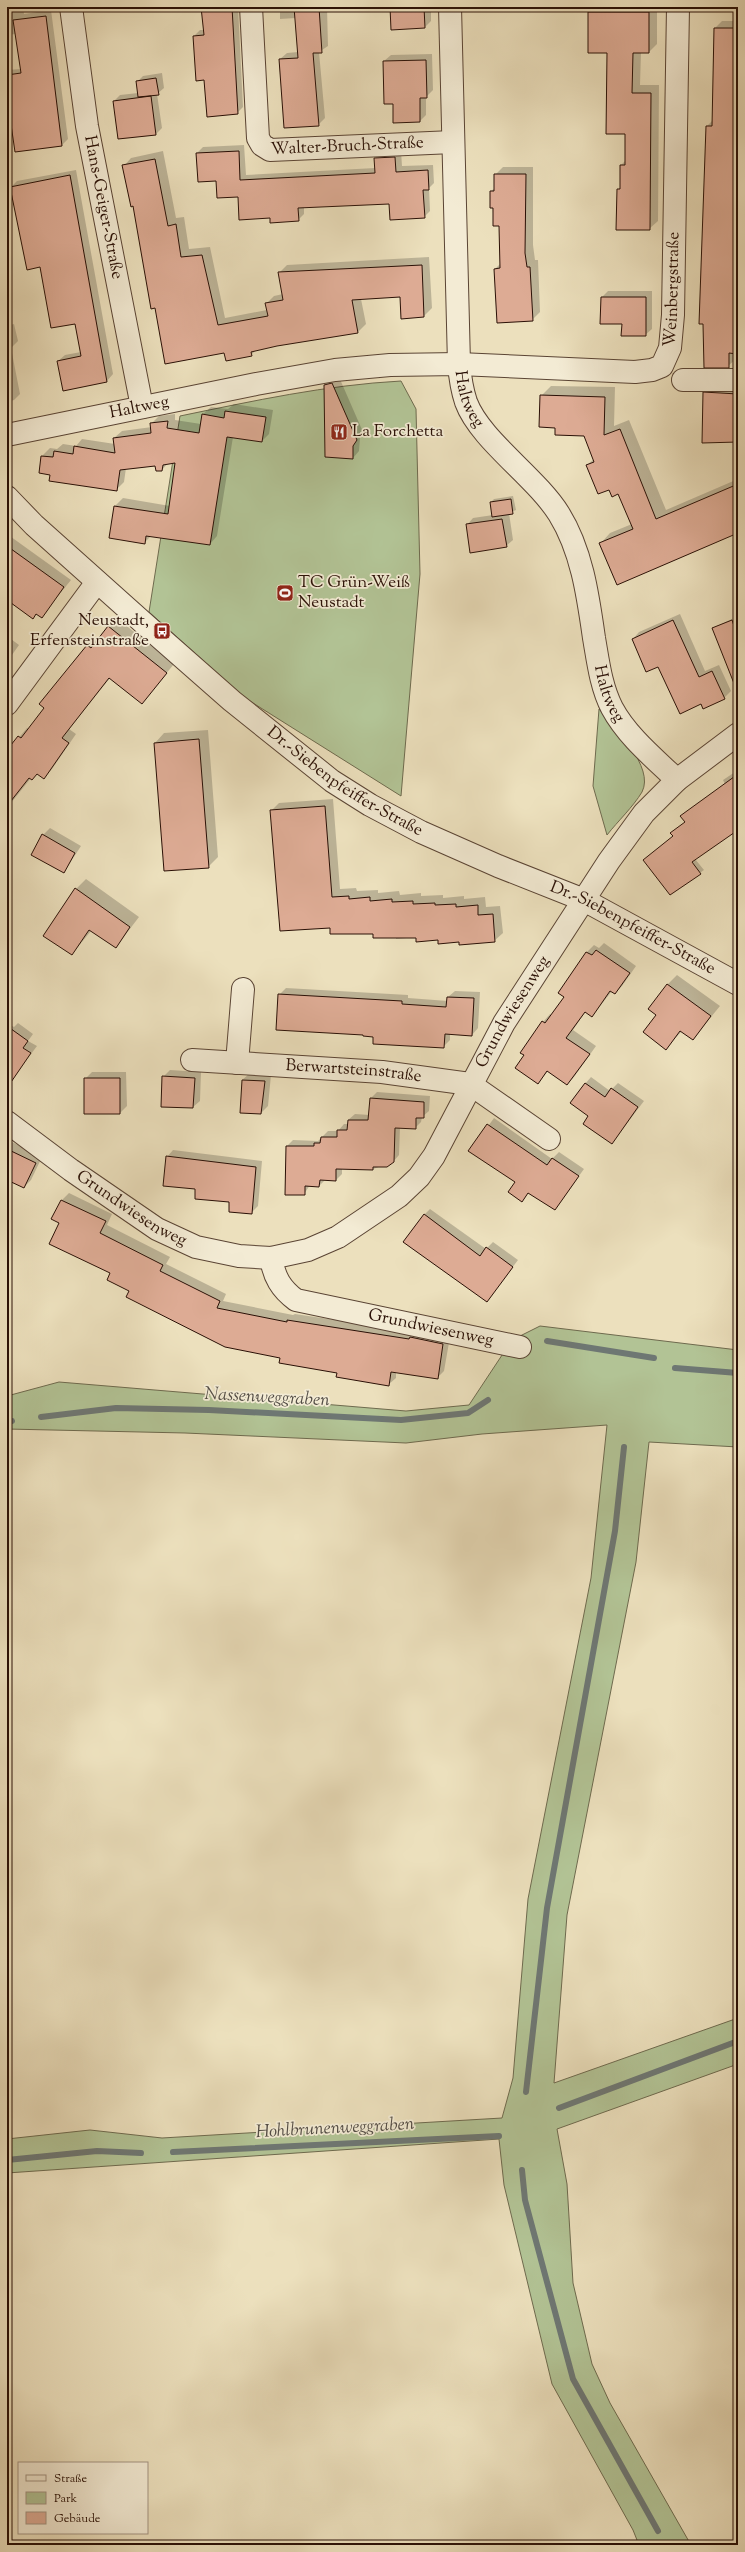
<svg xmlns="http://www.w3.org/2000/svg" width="745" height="2552" font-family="'Sorts Mill Goudy',serif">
	<rect width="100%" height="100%" fill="#ece0bd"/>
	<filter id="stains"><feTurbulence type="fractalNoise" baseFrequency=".005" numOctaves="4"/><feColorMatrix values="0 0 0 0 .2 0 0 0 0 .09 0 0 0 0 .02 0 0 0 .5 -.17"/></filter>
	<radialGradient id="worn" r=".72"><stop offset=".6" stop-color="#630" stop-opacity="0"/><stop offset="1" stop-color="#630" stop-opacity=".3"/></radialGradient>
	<path fill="#b2c395" stroke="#6e6a4e" d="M401,381L416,409L420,574L401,796L245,698L149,612L180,416C253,401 326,385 401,381Z
		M599,709C614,727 655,767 642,792C633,807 618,821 607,835L593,786Z
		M540,1326L738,1350V1447L649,1442L636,1562L567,1915L554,2083L738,2018V2064L557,2129L567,2184L573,2283L592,2364L610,2403L691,2545H639L633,2530L552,2384L504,2185L499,2139L7,2173V2139L90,2130L162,2138L502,2118L513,2078L528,1899L591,1578L607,1425L482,1434L406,1443L185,1433L7,1429V1396L59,1382L406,1411L469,1405L512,1340Z"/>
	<path fill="#0003" d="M7,7H23L24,14L51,10L68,139L62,145L12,119L7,120V70L21,69L16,34L7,35Z
		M202,7H238L243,107L237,113L205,79L194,36L200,30H204Z
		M280,7H327L328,46L319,52L325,118L318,125L280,59L287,53L298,52L296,18L280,19Z
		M391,7H431V21L425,27Z
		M487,7H516L513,9L487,11Z
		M589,7H657V44L649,52H641L640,85H659L658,221L649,229L618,190L621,187V165L626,160V133L608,52H589Z
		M735,7H738V351L736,353V359L728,366L707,126L713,120L715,28L722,21H734Z
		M432,54L433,90L426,97V115L420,121L394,103L384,61L391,55Z
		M162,73L164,88L157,94L162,128L156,134L114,101L120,95L138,93L137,82L143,76Z
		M244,145L246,175L375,168V158L381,152L401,151L402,166L433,165L434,183L429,188L430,211L424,217L390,203L304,207V214L298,220L271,217L217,180L197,153L203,147Z
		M163,151L176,218L184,217L189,249L210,247L225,318L267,310L266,304L274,296L283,294L279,273L287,265L429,257L432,308L424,316L401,296L361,299L366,324L358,332L276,345L257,349L251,355L225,352L156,307L124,166L131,158Z
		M503,167H533V245L535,260H538L540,312L532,320L495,269L501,263L500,225H494L491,191L495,188V175Z
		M76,170L113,374L107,381L64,389L58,361L65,355L81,352L75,322L40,266L11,187L17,181Z
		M608,291H652V329L645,335L623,323L602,297Z
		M14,324L18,341L11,348L20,394L14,400L7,402V326Z
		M339,377L363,432L360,438L359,451L353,458L325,385L331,378Z
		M551,386L615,387L614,426L629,420L666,510L738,479V532L601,543L610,533L632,524L619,493L610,489L587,465L594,459L585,435L556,427L541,396Z
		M707,390L738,391V441L704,393Z
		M234,404L273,410L269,434L262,441L233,437L217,536L210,544L152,535L144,543L110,537L115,506L123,498L170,506L177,462L168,463L162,470L156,464L126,468L124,482L116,490L51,474L42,456L50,448L57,449L63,444L76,446L82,439L115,444L114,438L122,431L152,427L151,424L159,416L175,414V420L201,424L203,414L211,407L228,409Z
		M513,496L516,510L509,513L513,540L506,546L467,525L473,518L493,515L491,502L494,499Z
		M7,534L71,580L41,617L37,614L33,617L7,585Z
		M680,614L705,671L719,665L731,691L724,698L701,702L658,665L633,639L639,632Z
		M736,617L738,622V659L727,663L713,628Z
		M118,619L174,664L142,703L110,678L69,729L76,734L52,769L44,778L37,773L31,778L7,808V758L10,748L27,728L29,729L46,708L41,704L88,645L96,637L99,639Z
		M7,636L19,645L7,662Z
		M208,730L218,857L208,867L165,870L155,743L164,733Z
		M738,770V812L695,859L704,870L670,894L674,836L725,784L723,780Z
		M333,799L340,889L356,888L357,891L378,890V893L399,891L400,895L421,893V896L443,895V898L464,896V899L485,897L486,907L500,906L503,933L494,941H460L417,937L396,939V935L331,927L271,811L279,803Z
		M50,828L81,846L64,872L43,835Z
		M86,879L139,917L116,947L91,931L72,954L45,936L76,889Z
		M738,904V915L733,909Z
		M604,943L636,966L622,986L615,993L612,991L592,1016L586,1011L573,1030L596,1046L574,1077L567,1084L548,1071L538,1083L525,1055L543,1022L550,1014L552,1016L565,997L559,993L587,952L594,945L599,948Z
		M677,975L720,1006L693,1039L682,1031L666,1048L657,1015L667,985Z
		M286,988L408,995V998L448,1001V997L455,991L480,992L478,1028L472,1035L450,1033V1040L443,1047L374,1036L364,1034L279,995Z
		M7,1023L14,1027L18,1023L33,1034L28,1041L37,1046L13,1078L7,1074Z
		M170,1070L201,1072L200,1101L193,1107L163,1077Z
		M92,1072H126L127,1106L120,1113H85V1079Z
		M249,1074L271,1075L268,1106L261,1113L242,1080Z
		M591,1077L610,1091L618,1083L644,1101L612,1143L590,1116L585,1084Z
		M377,1092L430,1096L429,1111L422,1117L421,1122L415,1128L400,1127L399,1155L393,1162L373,1169L342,1168V1174L336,1180H325L319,1186L310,1185L304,1194L287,1146L293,1140L318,1141L328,1131H338L344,1124H348V1120L355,1114L370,1115L371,1098Z
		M494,1118L552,1159L559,1152L584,1169L555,1209L529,1192L522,1200L516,1182L470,1151Z
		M10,1141L42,1157L31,1180L24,1187L7,1178V1144Z
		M173,1150L262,1161L258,1206L251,1213L231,1201L196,1188L167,1157Z
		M69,1193L112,1214L107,1225L170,1257L166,1264L226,1294L223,1301L293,1315L295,1314L450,1337L444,1371L437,1378L396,1372V1378L388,1385L338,1372L281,1357L130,1291L60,1222L53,1219L62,1200Z
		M430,1209L486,1249L493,1242L518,1260L487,1301L424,1215Z"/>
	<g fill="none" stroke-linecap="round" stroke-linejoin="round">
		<path stroke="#6e7773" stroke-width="6" d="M547,1341L654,1358
			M675,1368L738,1373
			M41,1417L116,1408L209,1410L401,1420L468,1413L488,1400
			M7,1422L12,1421
			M526,2092L547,1908L615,1531L624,1447
			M559,2108L738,2041
			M173,2152L499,2136
			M7,2160L97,2151L141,2153
			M522,2170L525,2200L573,2379L658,2531"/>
	</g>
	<path fill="#ddab94" stroke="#2a1006" d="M201,7H232L238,114L207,117L204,80L196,81L193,36L204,35Z
		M294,7H319L322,53H313L319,126L284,128L279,59L298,58Z
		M390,7H424L425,28L391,30Z
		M588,12H649V53H633L632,93H651L650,230H616L617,189H620V165H625V134H606L607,53H588Z
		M46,16L62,146L15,152L7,97V75L21,73L13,20Z
		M714,28H738V272H736L735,325H738L737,354L729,353V368H704L703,324H699L706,126H712Z
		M426,60L427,98H420V122L393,123V104H384L383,61Z
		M156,78L159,95L138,97L136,81Z
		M151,96L156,135L118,139L113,101Z
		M239,151L240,180L375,173L374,158L395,157L396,172L428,170L429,190H423L425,218L390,220L389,204L298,208L299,221L270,223V218L239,220L238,197L217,198L216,181L198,182L196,153Z
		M155,159L168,226L176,224L181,257L202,255L218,325L268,316L265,303L283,300L278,272L422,265L424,317L401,319L400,297L352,300L358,333L277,346L251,352L252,356L226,361L224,353L165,364L155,308L151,309L133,206L131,207L122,165Z
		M494,174H526L525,253L527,267H530L533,321L497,323L494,269L500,268L499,226H493V208H490V191H494Z
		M70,175L107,382L63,391L57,361L81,356L75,324L51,328L40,267L27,270L10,187Z
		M601,297H646V336H621L622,324H600Z
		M332,383L357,440L353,446V459L325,457L324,385Z
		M703,392L738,394V442L702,443Z
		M540,395L605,397L604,435L620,429L656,519L738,484V533L617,585L599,543L633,529L618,494L612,497L609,490L598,494L586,465L594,462L584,436L555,435V428L539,427Z
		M225,411L266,417L262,442L227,437L210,545L146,536L145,544L109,538L114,506L168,514L175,463L163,465L162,471H156L155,466L120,470L117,491L49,481L50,475L39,473L41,456L53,457L54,451L73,454L74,446L115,453L113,438L151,433L150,423L168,421L167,428L199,433L202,414L224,418Z
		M511,499L513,514L492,517L490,502Z
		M502,519L507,547L470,553L466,524Z
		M7,546L64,587L42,618L36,614L33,619L7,600Z
		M673,620L699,677L712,671L725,699L703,709L701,704L680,714L658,667L646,672L632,639Z
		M732,620L734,626L738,625L737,691L712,628Z
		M108,626L167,673L142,704L109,678L62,738L69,743L44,779L37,774L32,780L29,778L7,806V750L18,736L21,738L44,708L39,704L87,645L91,648Z
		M199,739L209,868L164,871L154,743Z
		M738,774V830L692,862L701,874L670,895L643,860L673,836L670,833L685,822L680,816Z
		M325,806L332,897L349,896V899L370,897V901L392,899V902L413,901V904L435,903V905L456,904V907L478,905V915L493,914L495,942L459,945V942L438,944V940L416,942V938H373V934H330V928L280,931L270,810Z
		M42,834L75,853L64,873L31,855Z
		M75,888L130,927L116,948L89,930L72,955L43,936Z
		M596,950L630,973L615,994L610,991L592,1017L585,1012L566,1038L590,1054L567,1085L547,1071L538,1084L515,1068L524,1055L520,1053L542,1021L545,1023L564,997L558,993L586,952L592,955Z
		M667,984L711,1016L693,1040L680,1031L666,1050L643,1032L656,1015L648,1009Z
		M278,994L402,1001V1004L446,1007L447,997L474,998L472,1036L445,1034L444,1048L373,1044V1037L363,1036V1035L276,1030Z
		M7,1026L28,1041L23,1048L31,1053L7,1088Z
		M162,1076L195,1078L193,1108L161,1107Z
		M84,1078H120V1114H84Z
		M242,1080L265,1081L261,1114L240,1113Z
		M585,1083L605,1097L611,1088L638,1107L612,1144L583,1124L588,1116L570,1103Z
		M370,1098L424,1102V1118H416V1129L395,1128L394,1162L387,1167H373V1170L336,1169V1181L320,1180L319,1187L305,1186V1195H285L286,1146H314V1143H320L321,1137H337V1130H347L348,1120H368Z
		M487,1124L547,1165L552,1158L579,1176L555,1210L528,1193L522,1202L508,1192L515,1182L468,1151Z
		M7,1149L36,1163L24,1188L7,1180Z
		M166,1156L256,1167L252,1214L229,1212V1202L195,1199V1189L163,1186Z
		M61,1200L106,1221L100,1233L163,1265L160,1271L220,1301L217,1308L287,1322V1320L409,1339L410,1337L443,1344L438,1379L391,1372L389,1386L336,1377L337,1373L279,1363L280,1358L225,1347L126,1297L129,1291L107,1280L110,1273L49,1244L59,1223L51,1219Z
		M424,1214L480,1256L486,1247L513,1267L487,1302L403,1242Z"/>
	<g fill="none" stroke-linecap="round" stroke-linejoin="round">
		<g stroke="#5a4434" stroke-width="24">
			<g id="minor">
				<path id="s1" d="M71,7L87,126L142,407"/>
				<path id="s2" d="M251,7L258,138L262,145L270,150L453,142"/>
				<path id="s3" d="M450,7L459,364C460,377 462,390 466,402C480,440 536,477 559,514C582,551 588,596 594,638C598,661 601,687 612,708C627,736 654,758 677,780"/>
				<path d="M683,380H738"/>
				<path id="s4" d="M7,435L256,384L335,370L390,365L459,364L635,372L652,370L662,366L670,348L673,315L678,7"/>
				<path id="s5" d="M7,497L34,525L157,635L232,701L332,781L370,805L421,832L498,866L584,900L738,984"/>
				<path d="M7,704L97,582"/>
				<path id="s6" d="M192,1060L382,1072L470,1084L549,1139"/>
				<path d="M237,1063L243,989"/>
				<path id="s7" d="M7,1122L71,1170L157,1229L196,1247L239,1256L271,1258L308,1250L338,1237L399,1196L419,1177L434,1156L504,1023L609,861L644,813L677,780L738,734"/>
				<path id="s8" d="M271,1258C274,1277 281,1289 296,1300L520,1347"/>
			</g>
		</g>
		<use href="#minor" stroke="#f3ebd4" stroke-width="22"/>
	</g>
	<defs>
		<g id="restaurant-square" transform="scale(0.9)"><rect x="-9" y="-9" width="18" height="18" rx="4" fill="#8f2418" stroke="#f3ebd4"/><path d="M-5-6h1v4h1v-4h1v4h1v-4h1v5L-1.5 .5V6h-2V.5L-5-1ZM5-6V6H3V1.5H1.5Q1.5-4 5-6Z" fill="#fff"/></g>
		<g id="stadium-square" transform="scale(0.9)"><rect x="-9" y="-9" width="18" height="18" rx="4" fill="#8f2418" stroke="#f3ebd4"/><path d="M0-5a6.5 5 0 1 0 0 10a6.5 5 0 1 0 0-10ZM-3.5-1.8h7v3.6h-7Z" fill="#fff"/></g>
		<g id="bus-square" transform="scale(0.9)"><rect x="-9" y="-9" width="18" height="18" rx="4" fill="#8f2418" stroke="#f3ebd4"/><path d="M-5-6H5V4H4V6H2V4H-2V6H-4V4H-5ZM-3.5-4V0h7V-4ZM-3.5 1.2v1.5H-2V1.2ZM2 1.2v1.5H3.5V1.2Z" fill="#fff"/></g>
	</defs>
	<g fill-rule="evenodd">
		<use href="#restaurant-square" x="339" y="432"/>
		<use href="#stadium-square" x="285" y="593"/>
		<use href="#bus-square" x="162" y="631"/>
	</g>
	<g text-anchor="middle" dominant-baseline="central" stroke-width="3.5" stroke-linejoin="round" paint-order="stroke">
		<g font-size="17" fill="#2a1006" stroke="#f3ebd4">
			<text stroke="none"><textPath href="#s2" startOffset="226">Walter-Bruch-Straße</textPath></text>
			<text stroke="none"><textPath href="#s1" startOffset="203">Hans-Geiger-Straße</textPath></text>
			<text stroke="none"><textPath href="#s4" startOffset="741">Weinbergstraße</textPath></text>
			<text stroke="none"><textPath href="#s3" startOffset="394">Haltweg</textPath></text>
			<text stroke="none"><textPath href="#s4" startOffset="135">Haltweg</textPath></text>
			<text stroke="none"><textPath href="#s3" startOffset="730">Haltweg</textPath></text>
			<text stroke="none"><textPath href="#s5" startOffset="443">Dr.-Siebenpfeiffer-Straße</textPath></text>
			<text stroke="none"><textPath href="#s5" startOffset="767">Dr.-Siebenpfeiffer-Straße</textPath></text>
			<text stroke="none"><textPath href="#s7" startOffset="665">Grundwiesenweg</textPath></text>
			<text stroke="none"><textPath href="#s6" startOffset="162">Berwartsteinstraße</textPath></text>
			<text stroke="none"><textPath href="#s7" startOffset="152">Grundwiesenweg</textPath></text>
			<text stroke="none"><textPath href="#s8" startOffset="188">Grundwiesenweg</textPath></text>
		</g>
		<g font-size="17" fill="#2a1006" stroke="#f3ebd4" text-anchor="start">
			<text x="352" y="432">La Forchetta</text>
			<text x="298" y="583">TC Grün-Weiß<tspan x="298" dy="20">Neustadt</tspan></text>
			<text x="149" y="621" text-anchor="end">Neustadt,<tspan x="149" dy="20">Erfensteinstraße</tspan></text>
		</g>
		<g font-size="18" font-style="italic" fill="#524c45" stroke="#f3ebd4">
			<text transform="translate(267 1398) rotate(3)">Nassenweggraben</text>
			<text transform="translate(335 2129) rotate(-3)">Hohlbrunenweggraben</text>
		</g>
	</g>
	<rect width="745" height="2552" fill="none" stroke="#ece0bd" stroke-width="24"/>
	<rect x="8" y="8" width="729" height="2536" fill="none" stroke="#2a1006" stroke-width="2"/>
	<rect x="12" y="12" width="721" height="2528" fill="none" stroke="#2a1006"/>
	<rect x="18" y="2462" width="130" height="72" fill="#f3ebd4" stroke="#a39382"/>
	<rect x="26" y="2475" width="20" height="6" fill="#f3ebd4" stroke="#a39382"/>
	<text x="54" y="2482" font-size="12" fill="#2a1006">Straße</text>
	<rect x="26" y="2492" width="20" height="12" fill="#b2c395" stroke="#a39382"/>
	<text x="54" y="2502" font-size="12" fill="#2a1006">Park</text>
	<rect x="26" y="2512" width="20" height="12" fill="#ddab94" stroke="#a39382"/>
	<text x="54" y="2522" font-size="12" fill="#2a1006">Gebäude</text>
	<rect width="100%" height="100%" filter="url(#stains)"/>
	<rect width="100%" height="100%" fill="url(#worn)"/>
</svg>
